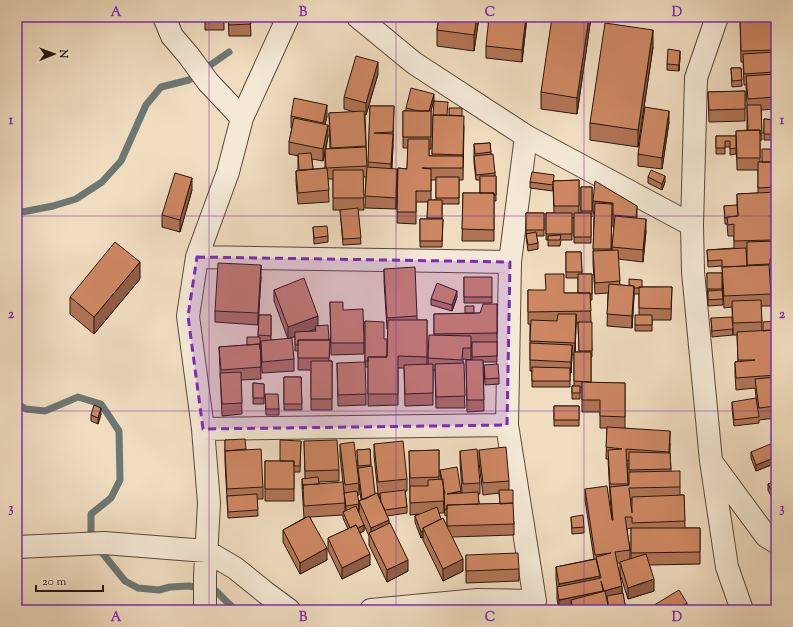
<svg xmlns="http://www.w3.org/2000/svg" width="793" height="627" font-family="'Sorts Mill Goudy',serif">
	<rect width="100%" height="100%" fill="#f0ddc0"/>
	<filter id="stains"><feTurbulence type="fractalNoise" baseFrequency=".005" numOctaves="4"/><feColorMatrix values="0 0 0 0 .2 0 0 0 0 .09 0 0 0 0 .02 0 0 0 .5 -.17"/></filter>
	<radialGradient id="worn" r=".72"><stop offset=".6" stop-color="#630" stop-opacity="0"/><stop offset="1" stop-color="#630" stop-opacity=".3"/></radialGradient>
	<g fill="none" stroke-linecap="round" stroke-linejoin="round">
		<path stroke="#6d7874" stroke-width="7" d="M17,213L53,206L76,199L102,182L121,161L146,105L161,87L189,80L229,52
			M17,404L26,409L45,411L78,397L101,404L119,431L120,480L111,498L91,514V535
			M100,550L125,581L138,588L159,590L170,587L189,586L216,591L229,604L236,610"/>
		<g stroke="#59483a" stroke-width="24">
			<path id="minor" d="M164,17L172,36L189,56L208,82L242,118
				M358,17L414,63L526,136L692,225
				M717,17L696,78L692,225L693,272L711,461L727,567L742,610
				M197,257L510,262L526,136
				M203,429L507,425
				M713,464L766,536L776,542
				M17,547L104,543L206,551L235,568L266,593L289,610
				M205,610V576L209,503L203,429L188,316L197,257L228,172L242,118L288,17
				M371,610L478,600L535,601L507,425L510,262"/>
		</g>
		<use href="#minor" stroke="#f5e9d6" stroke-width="22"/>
	</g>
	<path fill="#b07455" stroke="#27160d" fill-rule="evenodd" d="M71,17H99V18L71,20Z
		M205,17H224V30H205Z
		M228,17H250L251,36H229Z
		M439,17H479L474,51L437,46V30Z
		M527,17L522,62L486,58V46Z
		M591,17L577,114L541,109V92Z
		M740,17H776V109L761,110L762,140H760V162H762L776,149V270H770V275L771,306H761L762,331L776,321V352H774L773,342L774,359L776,358V418L759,420V423L734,426L732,408V402L757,406L755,388L736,390L735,373V362L738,361L737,335H733L732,307L724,308L722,266L708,267L707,250L734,248V236H728L727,224H725L724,206H737V194L758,193V170H737L736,131L747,130V105L746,85H744L743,62H741Z
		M653,47L638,147L590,140V123Z
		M680,57L679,71L667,70V64Z
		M731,68H741L742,86L732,87Z
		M378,74L366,115H365L367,167L368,168L370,106H394L393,144L392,169L397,180L396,209L365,208L366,177H363L364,210H358L361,244L343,245L340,210H333V179H328L329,202L298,204L296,182V171L298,170V156L289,154V142L292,128H291V116H327L325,124L328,136L326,149H330L329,113L355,112L344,109V97ZM325,152V168L313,169L312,159L323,161Z
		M745,91V121L709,122L708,92Z
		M434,100L431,111V149H429V156H432L433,115L462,116L464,127L463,180H459V204H442V219H443L442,247H420V219H427L428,202H416V224L397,223L398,168L407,169L408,148H403V111H406V108ZM431,180H436V200H431Z
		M764,119L776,120V140H764Z
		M669,122L662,169L638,166V154Z
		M716,136H736V154L730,155V147H725V154H716Z
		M490,143L491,154L495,173V176H496V201H494V241H462L463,193H480V180H476L474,162V144Z
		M648,177L665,182L662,190L648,183Z
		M579,180V213H581V187H592V217H591V243H574V217L572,218V240H561L560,246H548V240H546V213H554L553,186V191L530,188V182Z
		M192,190L180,232L162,227V215Z
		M593,201L637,206V218L646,231L643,262L618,259L620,285L642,287H672L671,320H652V331H635V325L639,315V294H634L632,328L607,326L608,293L595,294L593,263L594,213H593ZM612,214H613V227H614L612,250H611Z
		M526,213H544V236H536L538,243V249L528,251L526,236Z
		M313,227L328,236V242L314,244Z
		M566,252H581L582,274H592V300H590L591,322L592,351V357H591V383H625V428L670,443V453L671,471L680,487V495H684L685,528H700V564L649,565L654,591L628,599L620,574V563H617L626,610H571V609L566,610H559L557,599V587L556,579V567L594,559L585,500V489L612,520L610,496L608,459H606L607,428H600V412H582V387H580V399H572V386H574V355L572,354L571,373H570V387H532V371H530V324H528V290L564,293H578V278H566ZM576,323H578L579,352H575ZM627,460L629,461V485H628ZM630,500H632V513ZM631,528V559H630V550L627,529Z
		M384,269L417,316V320H427V365L428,364V358L434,335V314L480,313L497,304V362H483L484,411L467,412L466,360H472V345H471V360L463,359L465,408H436L435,370H433V405L405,406L404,368H398V405L368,406V367H365V321L384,339L387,357L388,329H387L384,281Z
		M707,273H722L723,305L708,306Z
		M261,277L258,325L215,322V311Z
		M464,277L492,297V303H464Z
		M140,279L94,334L70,314V297Z
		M274,290L318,326L330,340L329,361H332V410H311V370H298V351H295V336L288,339L294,359V371L262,373L261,352V341H260L261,379L241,380L242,414L222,416L219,347L247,345L258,337L259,315H271V340L288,339L274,301ZM315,329L316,331H308Z
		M457,297L452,311L431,305V299Z
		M330,302L343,310L364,343V354L331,355Z
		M711,318L733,329V335L712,337Z
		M337,363L366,394V405L338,406Z
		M484,365L499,378V384L485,385Z
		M284,377H301L302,410H284Z
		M253,383L264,384V404H253Z
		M265,394L279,409V415H266Z
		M554,406H579V426H554Z
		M101,414L98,424L91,421V415Z
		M225,440L246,449L263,487V499H257L258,516L228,518L225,462Z
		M301,441L300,472H294V501H265V461H280Z
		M304,441L339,470V481L319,482V484L345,503V511L346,510L340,456V444L358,470L357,450L370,449L371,466L375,494H378L374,456V444L407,479V491H405L407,507V513L387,516L389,523L408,571L387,582L369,545V536L364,525V531L360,533L370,565L342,579L328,550V538L348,529L343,518V515L310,517L327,560L300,574L283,542V530L306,517L304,518L302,485V479L305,478ZM359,484L361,500L359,501V513L358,511L359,510V504L357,495H359ZM378,494H380V499Z
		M775,443H776V463L756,471L751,458V452L775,448Z
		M439,450V480H441L440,470L461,493H462L460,462V451L480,483V494H478L479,504H500L499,493L483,495L479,462V450L509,481V490L514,524V535L452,537L463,571L443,581L423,540V537L421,538L415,522V516L419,514L410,515V498L409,451ZM443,490L445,516L447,515V527L441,519L439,513H444Z
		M776,481V499L773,500L768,490V484Z
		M571,517L584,527V533L572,534Z
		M466,555L519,569V581L466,583Z"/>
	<path fill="#905e45" stroke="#27160d" d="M477,17H479L474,51V35Z
		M526,17H527L522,62V50Z
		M589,17H591L577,114V98Z
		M653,30V47L638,147V130Z
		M680,51V57L679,71V65Z
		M378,62V74L366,115V103Z
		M434,94V100L428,120V114Z
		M327,105V116L323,134V123Z
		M669,111V122L662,169V158Z
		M328,125V136L323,161V149Z
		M393,134V146L391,175V164Z
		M397,169V180L396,209V198Z
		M665,176V182L662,190V184Z
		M192,178V190L180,232V220Z
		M646,219V231L643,262V250Z
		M140,262V279L94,334V317Z
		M261,265V277L258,325V313Z
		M634,286V297L632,328V316Z
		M457,291V297L452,311V305Z
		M576,314V326L575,355V343Z
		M318,316V328L288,339V327Z
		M572,345V356L571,373V362Z
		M101,408V414L98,424V418Z
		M670,431V443L669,463V452Z
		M776,457V463L756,471V465Z
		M461,491V497L447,494Z
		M776,493V499L773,500V494Z
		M389,520V532L371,537V528Z
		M364,525V531L352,537V531Z
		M423,531V537L421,538V532Z
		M327,548V560L300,574V563Z
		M370,554V565L342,579V568Z
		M463,559V571L443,581V569Z
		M408,560V571L387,582V570Z
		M600,576V587L559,596V584Z
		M654,579V591L628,599V588Z
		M622,586V598L607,602L604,591Z
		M603,591V602L571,600V609L566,610H559V600Z
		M687,603V610H675Z"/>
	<path fill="#cd8763" stroke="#27160d" d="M205,17H224V18L205,19Z
		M228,17H250L251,24L229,25Z
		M439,17H477L474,35L437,30Z
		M489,17H526L522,50L486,46Z
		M552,17H589L577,98L541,92Z
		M740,17H776V50L741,51Z
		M605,23L653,30L638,130L590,123Z
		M668,49L680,51L679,65L667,64Z
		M774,52L775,72L744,74L743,54Z
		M356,56L378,62L366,103L344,97Z
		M774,58H776V72Z
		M731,68H741L742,80L732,81Z
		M776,74V97L748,99L746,76Z
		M411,88L434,94L429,111H418L406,108Z
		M745,91V109L709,110L708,92Z
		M294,98L327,105L323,123L291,116Z
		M434,101L448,102L447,115H433Z
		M747,105H761L762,134H760V130H748Z
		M370,106H394L393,132L374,133L393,134L391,164L368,162Z
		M645,107L669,111L662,158L638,154Z
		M449,108H462V116L449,115Z
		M364,111L366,146L331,148L329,113Z
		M403,111H431V137H403Z
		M433,115L464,116L463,155L432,154Z
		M294,118L328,125L323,149L289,142Z
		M764,119L776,120V134H764Z
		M760,130V158H737L736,131Z
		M716,136H736V148L730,149V141H725V148H716Z
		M408,139H429V156H463V168H422L431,169V191H416V212H397L398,168L407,169Z
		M490,143L491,152L475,154L474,144Z
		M366,147L367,166L326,168L325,149Z
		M762,149H776V162H762Z
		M311,153L313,169L299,170L298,154Z
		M493,154L495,173L476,175L474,156Z
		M758,162H776V187L758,188Z
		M367,167L397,169L396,198L365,196Z
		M327,168L329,190L298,193L296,171Z
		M333,170H363L364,198H333Z
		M651,170L665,176L662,184L648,177Z
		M532,172L554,175L553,185L530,182Z
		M175,173L192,178L180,220L162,215Z
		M480,176H496V195H494V193H480Z
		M436,177H459V198H436Z
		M579,180V206H554L553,181Z
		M595,181L637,206L636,217L613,215V203L593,201Z
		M581,187H592V211H581Z
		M776,192V215H771L772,240L734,241V224L728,225L727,217L738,216L737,194Z
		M463,193H494V230L462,229Z
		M428,200H442V218H427Z
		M595,203L612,204L611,249H593Z
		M737,205L738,216L727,217V218H725L724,206Z
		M358,208L361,238L343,239L340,210Z
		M526,213H544V230H526Z
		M546,213H572V234H546Z
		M574,213H591V237H574Z
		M615,216L646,219L643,250L612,247Z
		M420,219H443L442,241H420Z
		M776,220V241H773L772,221Z
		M327,226L328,236L314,238L313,227Z
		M536,232L538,243L528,245L526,234Z
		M561,235L560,240H548V236Z
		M776,241V259H770V264L747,265V242Z
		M115,242L140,262L94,317L70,297Z
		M746,248L747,266L722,267V260L708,261L707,250Z
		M618,250L620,281L595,283L593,251Z
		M566,252H581L582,272H566Z
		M218,263L261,265L258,313L215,311Z
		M769,265L771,294L724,296L722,267Z
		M415,267L417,316L387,318L384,269Z
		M707,273H722V289H707Z
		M545,274H564V293H590L591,311L528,312V290H546Z
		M578,274H592V294H590V293H578Z
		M464,277H492V297H464Z
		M304,278L318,316L288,327L274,290Z
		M629,279L642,280V287H639V288H634V286L629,285Z
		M437,283L457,291L452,305L431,299Z
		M609,284L634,286L632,316L607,314Z
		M639,287H672L671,309L639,308Z
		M722,290L723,299L708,300V291Z
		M761,300L762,322L733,323L732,301Z
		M330,302H343V310L363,309L364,343H331Z
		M483,304H497V333L434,334V314L480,313Z
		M465,306H474V313H465Z
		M558,314H576L575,343L530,341L531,320L557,321Z
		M259,315H271V336L258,335Z
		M635,315H652V325H635Z
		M732,317L733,329L712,331L711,318Z
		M388,320H427V357L398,356V394H368V357H387Z
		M365,321L384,322V339H387V357H368V361H365Z
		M776,321V331L772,332V330L763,331V322Z
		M578,322H592V351H579Z
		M328,325L329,340H298V345H295V332L316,331L315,326Z
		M772,330L774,359L776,358V375L736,378L735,362L755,360H738L737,332Z
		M776,333V346H774L773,334Z
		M429,335L471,336V348H463L462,360L428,358Z
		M247,337H260V349V344L247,345Z
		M292,338L294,359L262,362L261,341Z
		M298,340H330L329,358H298Z
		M472,342H497V356L472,357Z
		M530,343L572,345L571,362L530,360Z
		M260,344L261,367L221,370L219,347Z
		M574,352H591V382L574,381Z
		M466,360H483L484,400H467Z
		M311,361H332V399H311Z
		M365,362L366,394L338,395L337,363Z
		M464,363L465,396L436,397L435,364Z
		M433,364V393L405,394L404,365Z
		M498,364L499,378L485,379L484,365Z
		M532,367L570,368V381H532Z
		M241,372L242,403L222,404L220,373Z
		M284,377H301L302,404H284Z
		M776,377V406L759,408L755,379Z
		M582,382L625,383V417L600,416V400H582Z
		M253,383L264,384V398H253Z
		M572,386H580V393H572Z
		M265,394H278L279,409H266Z
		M756,398L759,417L734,420L732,402Z
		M94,405L101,408L98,418L91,415Z
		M554,406H579V420H554Z
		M607,427L670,431L669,452L626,449L628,484H610L608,450L622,449L606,447Z
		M245,439L246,449L225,451V440Z
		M280,440L301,441L300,466H294V461H280Z
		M337,440L339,470L305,471L304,441Z
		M403,441L407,479L378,482L374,444Z
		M354,442L359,483L345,485L340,444Z
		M773,443L776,450V457L756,465L751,452Z
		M506,447L509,481L483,483L479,450Z
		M261,449L263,487L227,489L225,451Z
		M370,449L371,465L358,466L357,450Z
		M477,449L480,483L463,484L460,451Z
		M439,450V477L410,478L409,451Z
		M629,452L670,453L671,469L629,470Z
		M265,461H294V489H265Z
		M372,466L375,494L365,499H362L358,468Z
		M457,467L461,491L447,494L478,492L479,504L447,505V509L445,510L444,494H445L440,470Z
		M680,471V487L629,488L632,513V497L684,495L685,521L632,523V517H625L630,550L615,552L622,586L604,591L601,581L603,591L559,600L557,587L601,578L596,557L611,553L595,555L585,489L607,486L612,520H613L610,487L629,485V472Z
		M318,477L319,484L303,485V489L302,479Z
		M443,479L444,501L410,503V486H428V480Z
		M776,481V493L773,494L768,484Z
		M343,482L345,503L304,506L303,485Z
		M405,490L407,507L385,510L381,502L380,493Z
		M499,490H513V503L500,504Z
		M357,491L359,504L346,506L344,493Z
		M377,493L389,520L371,528L359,501Z
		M257,494L258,510L228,512L227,496Z
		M513,503L514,524L447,526V505Z
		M356,506L364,525L358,528L356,525L350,528L343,512Z
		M437,507L441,519L423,528V531L421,532L415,516Z
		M583,515L584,527L572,528L571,517Z
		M309,516L327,548L300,563L283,530Z
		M443,518L463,559L443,569L423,528Z
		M390,523L408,560L387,570L369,533Z
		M356,525L370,554L342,568L328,538Z
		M631,528H700V552L631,553Z
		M518,553L519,569L466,571V555Z
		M646,554L654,579L628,588L620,562Z
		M596,559L600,576L559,584L556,567Z
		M679,590L687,603L675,610H646Z
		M605,591L609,610H573L571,600Z
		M623,593L626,610H609L607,596Z"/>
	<path fill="#7b2cbf" fill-opacity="0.2" stroke="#7b2cbf" stroke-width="3" stroke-dasharray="8 5" stroke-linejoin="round" d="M197,257L510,262L507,425L203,429L188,316Z"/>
	<path fill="none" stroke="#7b2cbf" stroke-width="1" stroke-opacity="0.55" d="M209,17V610M396,17V610M584,17V610M17,216H776M17,411H776"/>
	<rect width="793" height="627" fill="none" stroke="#f0ddc0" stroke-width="44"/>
	<g transform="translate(54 54) rotate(89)" stroke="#f5e9d6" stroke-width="3" paint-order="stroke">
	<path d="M0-3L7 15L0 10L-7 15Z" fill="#27160d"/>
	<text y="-6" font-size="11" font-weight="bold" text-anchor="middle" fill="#27160d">N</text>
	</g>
	<path d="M36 585v6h67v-6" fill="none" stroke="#27160d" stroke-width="2"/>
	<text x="42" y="585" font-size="12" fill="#27160d" stroke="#f5e9d6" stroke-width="3" paint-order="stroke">20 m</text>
	<rect x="22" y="22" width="749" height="583" fill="none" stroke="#7b2cbf" stroke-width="1.5"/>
	<g font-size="13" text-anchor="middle" font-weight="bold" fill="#7b2cbf">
		<text x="116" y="16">A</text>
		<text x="303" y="16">B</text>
		<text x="490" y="16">C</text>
		<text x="677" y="16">D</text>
		<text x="11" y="124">1</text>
		<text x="782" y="124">1</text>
		<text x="11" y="318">2</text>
		<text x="782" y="318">2</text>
		<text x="11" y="512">3</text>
		<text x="782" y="512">3</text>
		<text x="116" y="621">A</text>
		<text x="303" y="621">B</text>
		<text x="490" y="621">C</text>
		<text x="677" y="621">D</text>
	</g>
	<rect width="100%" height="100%" filter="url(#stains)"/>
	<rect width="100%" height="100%" fill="url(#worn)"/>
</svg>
